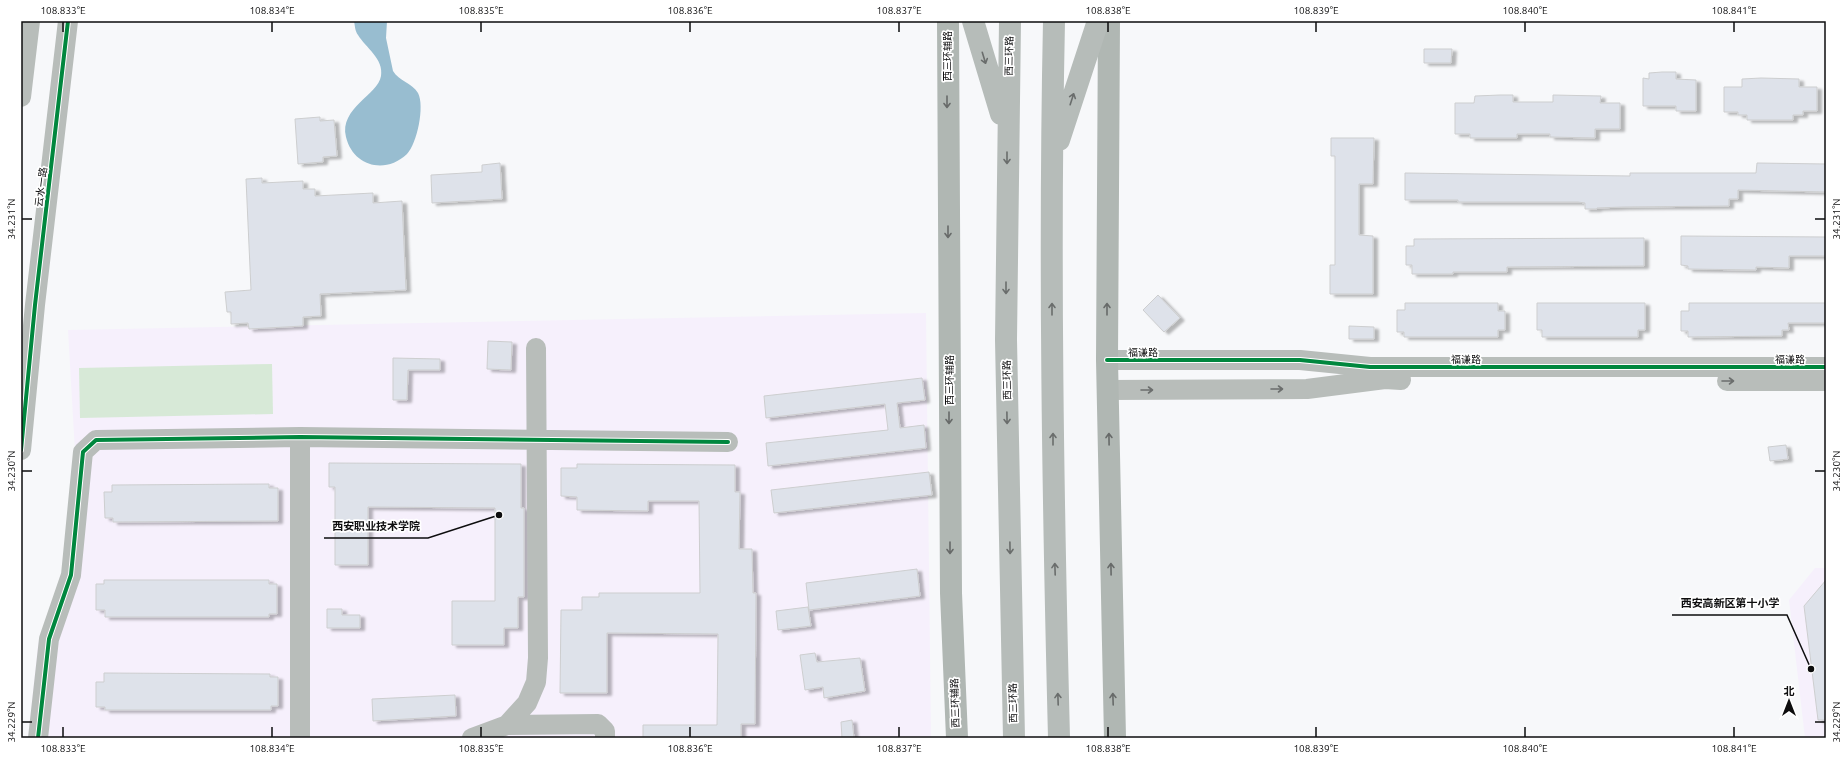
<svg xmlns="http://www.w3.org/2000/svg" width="1847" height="759" font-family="Ubuntu,'Noto Sans SC',sans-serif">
	<defs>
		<filter id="shadow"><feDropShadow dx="4.5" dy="2.5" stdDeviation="1" flood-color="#0004"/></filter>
	</defs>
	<rect width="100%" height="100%" fill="#f7f8fa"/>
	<path fill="#f6f0fc" d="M926,313L931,738H28L38,644L63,577L75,452L68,330Z
		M1815,568H1826V738H1805L1789,600Z"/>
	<path fill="#d7e9d7" d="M272,364L273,414L80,418L79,368Z"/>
	<path fill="#98bdd0" d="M354,21H387L386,38L393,71C399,81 412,83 418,93C425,106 417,144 407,154C385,175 353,166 346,137C339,108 378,95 381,76C384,59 366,48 358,35C355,31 355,26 354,21Z"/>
	<path fill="#dee2ea" stroke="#cdcecf" filter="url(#shadow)" d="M1424,49H1452L1451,63H1424Z
		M1662,72H1676V79L1696,80V111H1676V106H1643V78L1649,79V73Z
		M1761,78L1799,79V87H1817V111H1803V115H1793V120H1747V115H1738V112H1724V87H1742V79Z
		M1500,95H1513V102H1553V95L1601,96L1600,103H1620V129H1595V138L1550,137V134H1517V138H1470V134H1455V103H1474L1475,96Z
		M320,117V121L334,120L337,156L323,157V162L298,164L295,119Z
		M1331,138H1374L1373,184H1359V235L1373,236V294H1330V265H1335V156H1331Z
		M500,163L502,199L432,203L431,175L482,172V165Z
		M1757,163L1826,164V192L1738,190V199H1729V206L1623,207L1597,208V209H1585V203L1578,202H1458V200H1405V173L1630,176V173H1756Z
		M262,178V183L303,181V189H315V196L373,193V203L402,201L406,290L320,294L321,316L303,317V326L249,329L248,323L231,324V312H227L225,292L251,290L246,179Z
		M1681,236L1826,237V256H1789V268L1756,267V270L1688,269V266L1681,265Z
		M1644,238V266L1507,267V272H1453V274H1412V265H1406V246H1414V239Z
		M1158,295L1180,318L1164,332L1143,310Z
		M1405,303H1498V311H1505V330H1498V337H1404V332H1397V310H1405Z
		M1537,303H1645V330H1638V337H1542V330H1537Z
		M1689,303H1826V323H1788L1789,330H1782V336L1688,337V331H1681V311H1689Z
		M1349,326L1374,327V339H1349Z
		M488,341L512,342L511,370L487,369Z
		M393,358L440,359V370H408L407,400H393Z
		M922,378L925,400L897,403L900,428L924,425L926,448L768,466L766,443L888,430L885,404L766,418L764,396Z
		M1786,445L1788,459L1770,461L1768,447Z
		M329,463L521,464V508H524V597H518V628H504V645H452V601H495V508L368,507V565H335V487H329Z
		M577,464L735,465V492H740L739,549H752L753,593H756L755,724H741V738H643V725H717L718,634L607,633V693H560L561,610H582V597H599V593H700L699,501H648V511L577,510V497L561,496V468H577Z
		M929,472L932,495L774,513L771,490Z
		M269,484V488H278V521L113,522V518H105L104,492H112V485Z
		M917,569L920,596L809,610L806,583Z
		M104,580H269V584H277V614H269V617H105V610H96V584H104Z
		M1826,580V720H1818L1804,606Z
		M808,607L811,626L778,630L776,611Z
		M327,609H342V615H360V628H327Z
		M815,653L817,662L860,658L865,691L824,698L823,687L805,690L800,655Z
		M104,673L270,674V677H278V706H271V710H105V707H96V682H104Z
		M455,695L456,716L373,721L372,699Z
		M852,720L854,738H842L841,722Z"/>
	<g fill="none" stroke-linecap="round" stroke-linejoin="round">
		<path stroke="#b8bdba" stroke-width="20" d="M21,97L30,21
			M1107,360H1300L1370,367H1826
			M1727,381H1826
			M1108,390L1307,389L1385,379L1401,380
			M300,437V738
			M21,450L35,305L68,21
			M507,725L598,724L605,731V738
			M38,738L49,639L71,575L83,452L96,440L300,437L728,442
			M472,738L507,725L527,703L536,682L538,658L536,348"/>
		<path stroke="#b0b7b3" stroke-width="22" d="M948,21L951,593L957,738
			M1109,21L1107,360L1115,738"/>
		<path stroke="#b6bcb9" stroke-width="22" d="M973,21L1001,114
			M1010,21L1006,340L1014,738
			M1054,21C1049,260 1053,499 1059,738
			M1059,140L1098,21"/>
		<g stroke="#fff" stroke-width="6">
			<path id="cycleway" d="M1107,360H1300L1370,367H1826
				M21,450L35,305L68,21
				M38,738L49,639L71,575L83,452L96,440L300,437L728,442"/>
		</g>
		<use href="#cycleway" stroke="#00873e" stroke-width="4"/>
	</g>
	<defs><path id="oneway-shaft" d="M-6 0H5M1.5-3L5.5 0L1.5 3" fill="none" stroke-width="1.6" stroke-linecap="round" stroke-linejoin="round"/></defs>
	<g stroke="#6a6d6c">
		<use href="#oneway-shaft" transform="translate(984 58) rotate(73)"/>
		<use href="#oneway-shaft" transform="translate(1072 99) rotate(-72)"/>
		<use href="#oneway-shaft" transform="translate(1007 158) rotate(90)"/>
		<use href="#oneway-shaft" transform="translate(1006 288) rotate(90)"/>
		<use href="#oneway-shaft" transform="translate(1052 309) rotate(-90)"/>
		<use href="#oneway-shaft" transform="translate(1007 418) rotate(89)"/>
		<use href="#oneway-shaft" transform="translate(1053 439) rotate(-90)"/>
		<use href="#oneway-shaft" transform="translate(1010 548) rotate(89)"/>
		<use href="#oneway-shaft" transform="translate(1055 569) rotate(-92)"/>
		<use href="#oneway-shaft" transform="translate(1058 699) rotate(-92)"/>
	</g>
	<g stroke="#676a69">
		<use href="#oneway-shaft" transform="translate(947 102) rotate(90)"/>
		<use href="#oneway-shaft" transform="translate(948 232) rotate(90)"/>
		<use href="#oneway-shaft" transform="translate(1107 309) rotate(-90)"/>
		<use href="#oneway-shaft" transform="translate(949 418) rotate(90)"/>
		<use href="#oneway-shaft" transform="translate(1109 439) rotate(-91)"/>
		<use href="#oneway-shaft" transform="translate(950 548) rotate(90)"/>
		<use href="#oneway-shaft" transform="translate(1111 569) rotate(-91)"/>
		<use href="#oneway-shaft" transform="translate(1113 699) rotate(-92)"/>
	</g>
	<g stroke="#6b6e6d">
		<use href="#oneway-shaft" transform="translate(1728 381)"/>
		<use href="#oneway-shaft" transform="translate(1277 389)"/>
		<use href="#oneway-shaft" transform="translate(1147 390)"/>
	</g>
	<path fill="none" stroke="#0d0d0e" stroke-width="1.5" d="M63,22V32M272,22V32M481,22V32M690,22V32M899,22V32M1108,22V32M1316,22V32M1525,22V32M1734,22V32M22,219H32M1815,219H1825M22,471H32M1815,471H1825M22,722H32M1815,722H1825M63,727V737M272,727V737M481,727V737M690,727V737M899,727V737M1108,727V737M1316,727V737M1525,727V737M1734,727V737"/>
	<g text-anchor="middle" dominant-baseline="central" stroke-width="3.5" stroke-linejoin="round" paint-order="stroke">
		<g font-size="10" fill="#0d0d0e" stroke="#fff">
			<text transform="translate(947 56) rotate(-90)">西三环辅路</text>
			<text transform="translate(1009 56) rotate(-89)">西三环路</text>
			<text transform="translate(41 187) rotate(-83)">云水一路</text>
			<text x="1143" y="352">福谦路</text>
			<text x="1466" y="359">福谦路</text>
			<text x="1790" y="359">福谦路</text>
			<text transform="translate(949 380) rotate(-90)">西三环辅路</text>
			<text transform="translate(1007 380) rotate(-91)">西三环路</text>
			<text transform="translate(955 703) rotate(-92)">西三环辅路</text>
			<text transform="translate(1013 703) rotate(-91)">西三环路</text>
		</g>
	</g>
	<path fill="none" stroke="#0d0d0e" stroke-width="1.5" d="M499 515L428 538H324M1811 669L1787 615H1672"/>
	<g fill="#0d0d0e" stroke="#fff" stroke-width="1.5">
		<circle cx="499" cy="515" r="4"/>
		<circle cx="1811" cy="669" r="4"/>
	</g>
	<g font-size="11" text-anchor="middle" font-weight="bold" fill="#0d0d0e" stroke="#fff" stroke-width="3.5" stroke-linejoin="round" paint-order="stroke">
		<text x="376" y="530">西安职业技术学院</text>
		<text x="1730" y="607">西安高新区第十小学</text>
	</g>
	<rect width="1847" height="759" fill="none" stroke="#ffffff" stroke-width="44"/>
	<g transform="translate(1789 701)" stroke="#ffffff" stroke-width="3" paint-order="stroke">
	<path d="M0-3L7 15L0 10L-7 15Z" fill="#0d0d0e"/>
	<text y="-6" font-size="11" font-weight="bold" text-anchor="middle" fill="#0d0d0e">北</text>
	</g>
	<rect x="22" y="22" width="1803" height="715" fill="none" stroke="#0d0d0e" stroke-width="1.5"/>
	<g font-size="10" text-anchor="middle" fill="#0d0d0e">
		<text x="63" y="14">108.833°E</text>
		<text x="272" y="14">108.834°E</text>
		<text x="481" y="14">108.835°E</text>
		<text x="690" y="14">108.836°E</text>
		<text x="899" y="14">108.837°E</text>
		<text x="1108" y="14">108.838°E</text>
		<text x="1316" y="14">108.839°E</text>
		<text x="1525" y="14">108.840°E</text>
		<text x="1734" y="14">108.841°E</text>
		<text transform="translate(11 219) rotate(-90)" y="4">34.231°N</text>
		<text transform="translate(1836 219) rotate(-90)" y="4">34.231°N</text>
		<text transform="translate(11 471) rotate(-90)" y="4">34.230°N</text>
		<text transform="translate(1836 471) rotate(-90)" y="4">34.230°N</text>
		<text transform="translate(11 722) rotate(-90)" y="4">34.229°N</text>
		<text transform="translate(1836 722) rotate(-90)" y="4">34.229°N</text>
		<text x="63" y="752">108.833°E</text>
		<text x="272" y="752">108.834°E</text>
		<text x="481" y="752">108.835°E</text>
		<text x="690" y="752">108.836°E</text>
		<text x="899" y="752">108.837°E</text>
		<text x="1108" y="752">108.838°E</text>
		<text x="1316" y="752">108.839°E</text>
		<text x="1525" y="752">108.840°E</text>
		<text x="1734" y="752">108.841°E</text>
	</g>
</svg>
